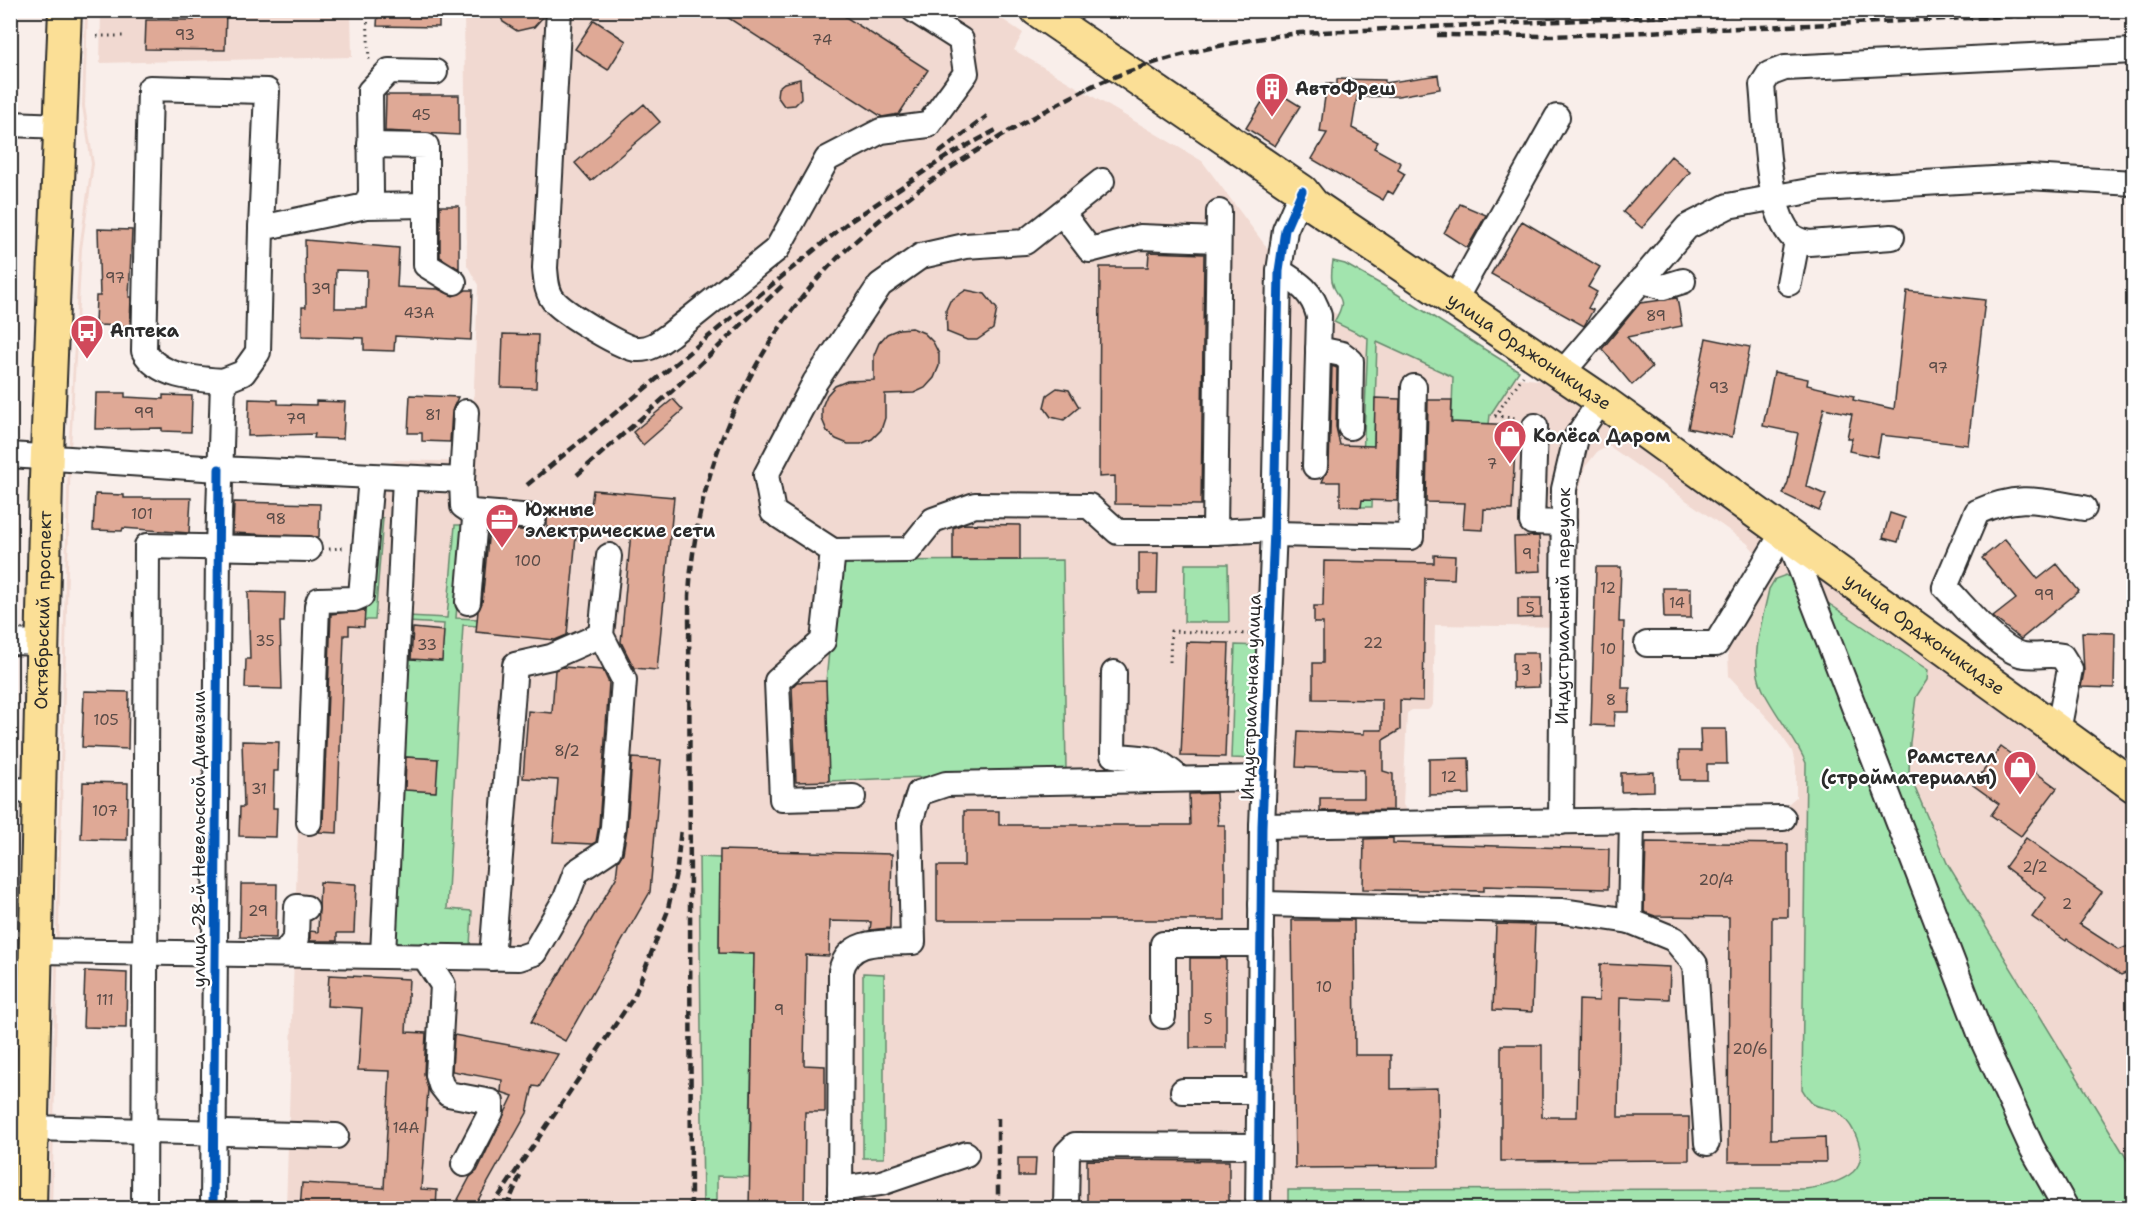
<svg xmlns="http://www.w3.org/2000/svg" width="2144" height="1219" font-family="'Shantell Sans',sans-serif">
	<rect width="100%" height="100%" fill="#f9eeea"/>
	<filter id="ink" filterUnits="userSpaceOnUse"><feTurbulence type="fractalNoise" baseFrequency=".0167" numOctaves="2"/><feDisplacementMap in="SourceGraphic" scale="12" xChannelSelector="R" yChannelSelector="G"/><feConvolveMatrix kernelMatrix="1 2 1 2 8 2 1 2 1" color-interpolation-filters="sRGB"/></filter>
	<g filter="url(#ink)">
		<path fill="#f1d9d1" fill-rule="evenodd" d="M88,10L85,106L94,164L82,249L71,449L52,1208H49L68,458L79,249L91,164L82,106L85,11Z
			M101,11H351L352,57L100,63Z
			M464,11H990L1023,33L1014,50L1202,161L1307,301L1472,373L1556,382L2133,800V1208H286L305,607L349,596L376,470L396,460L471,462L478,285L467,265ZM1609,446L1747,543L1755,552V564L1727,630L1729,676L1774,725L1792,751L1796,767V797L1788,804L1773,810L1408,812L1403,805L1407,713L1412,710H1428L1433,705L1435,625L1576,627L1579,492L1585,467L1597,452Z"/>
		<path fill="#a2e4ae" stroke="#66886c" stroke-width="1.5" fill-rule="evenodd" d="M1333,261L1345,264L1389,289L1519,371L1490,415L1489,424L1449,502L1453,377L1377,342L1372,507H1361L1368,338L1334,322C1350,295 1336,301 1332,281C1331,275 1332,267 1333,261Z
			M371,517L383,518L375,620H364Z
			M455,525H463L456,618L478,619L477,626L463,625L447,909L472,911L470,947L397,946L394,934L404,658L441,661L444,624L407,622L408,616L447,618ZM404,757L438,759L435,792L402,789Z
			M1063,560L1066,771L829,781L826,681L838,561Z
			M1185,564H1228L1229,622H1184Z
			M1786,575L1928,670L1927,680L1916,697L1910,742L1909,774L1947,863L2133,1169V1208H1288V1190L1805,1189C1822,1187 1840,1183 1853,1172C1871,1156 1853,1125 1840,1114C1833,1107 1821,1109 1813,1104C1809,1101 1805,1094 1802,1089L1806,763C1795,737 1776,716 1763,690C1748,660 1763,620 1769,589L1775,579Z
			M1235,645L1262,646L1258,759L1231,758Z
			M699,857L720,858L719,953L754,954L749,1177L717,1176V1208H703Z
			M863,973L884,974V1158H863Z"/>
		<path fill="#dfa996" stroke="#2b2b2b" stroke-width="1.5" fill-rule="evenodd" d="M194,10H226L225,50L145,49L146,20H194Z
			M378,10H439V27L377,26Z
			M498,10H545L544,16L534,27L517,31L503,22Z
			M716,10H835L928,70L899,114L882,117Z
			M594,20L626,41L608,70L575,49Z
			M1438,75L1440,89L1398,96L1357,97L1352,128L1378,142L1374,148L1401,163L1398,170L1405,174L1393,194L1388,191L1383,200L1312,159L1327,133L1320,132L1327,83L1337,85V79L1385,80V83Z
			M800,79L801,99L795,105L784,106L777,96L778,88L784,83Z
			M386,95H459V135L385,131Z
			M1282,95L1300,106L1275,146L1246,128L1262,102L1274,109Z
			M644,104L660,122L591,181L575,163Z
			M1671,156L1690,172L1642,228L1623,212Z
			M1460,204L1486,215L1467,248L1444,233Z
			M440,206H459V269L440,257Z
			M1522,221L1600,267L1588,287L1597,292L1588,308L1593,310L1584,326L1491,274Z
			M98,229L132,230L129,297H131L130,326L95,325L96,296H100Z
			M305,240L399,248L397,287L438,289L453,296L466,290H473L471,340L395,336L394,351L364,350V338L302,336V307H306ZM336,270L367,271L366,308H335Z
			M1149,252L1204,254L1201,505L1115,504V476L1099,477L1100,267H1148Z
			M966,290L985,294L997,309L993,329L977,340H967L947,332L946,310L950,301Z
			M1907,291L1985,300L1968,445L1881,435L1877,457L1849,451L1852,438H1847L1852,414L1824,408L1806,486L1826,495L1819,511L1783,494L1788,482L1798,433L1763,426L1774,372L1808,379L1807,385L1854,396L1853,400L1894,409Z
			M1677,298L1682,326L1627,337L1652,367L1632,385L1602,349L1640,303Z
			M912,328L924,333L933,342L939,354V366L934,378L925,388L914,393L885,394V418L881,430L872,439L861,444H848L836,439L827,431L822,419V407L827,395L835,386L847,381L874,380V355L879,343L887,334L899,329Z
			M503,334L538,335L536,388L501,387Z
			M1706,338L1750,347L1732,437L1688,428Z
			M1332,366L1337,368L1336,427L1340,445L1374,446L1375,398L1400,399L1397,501L1362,500L1361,507L1340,506V482H1322L1329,466Z
			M1057,388L1069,390L1079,407L1064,420L1051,417L1044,407L1047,395Z
			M96,393H125V397L163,399V395L192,396L191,432L162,431V428L95,429Z
			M410,395L458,397L452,411L450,442L422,441V433H408Z
			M249,399L278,400V404L316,405V401L345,402L343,439L314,438L315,434L248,436Z
			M673,399L683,410L643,445L633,432Z
			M1428,400H1452L1451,422L1516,425L1512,510L1484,509L1483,530L1463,529L1465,503L1426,502Z
			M593,490L674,497L657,670L634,668L621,642L631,532L592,528L593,537L576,536L567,635L555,640L476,632L478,611L482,603L489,528L547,532V512L575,516V504L591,506Z
			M95,494L124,495V498H191L189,533L123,528L122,531L93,530Z
			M234,502L320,504L319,537L233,533Z
			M1890,513L1905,518L1898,542L1883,538Z
			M963,524L1020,525V560H953V528Z
			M1539,536L1541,571L1515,572L1514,537Z
			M2005,539L2038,579L2057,564L2079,591L2021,639L1993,617L2016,599L1982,558Z
			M1139,553H1158L1157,593H1139Z
			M1434,555L1455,556L1454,579L1425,578L1423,701L1400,700V730L1383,740V771L1393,774V810L1320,811V798H1364V770L1296,767L1298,731L1364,734V730H1382V700L1313,699V663H1323V623H1314V606H1323L1324,561L1434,563Z
			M1596,567H1621L1619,622H1624L1622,688H1630L1629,712H1615L1614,726L1591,725Z
			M1663,588H1691V618H1664Z
			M248,592L285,593L284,622H280L282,689L245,688L246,659H250Z
			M1518,598H1541V617L1518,618Z
			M365,610L364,627L349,626V635H344L337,833L319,832L323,823L331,614Z
			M413,628L444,631L442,661L411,659Z
			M2082,632L2115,633L2114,688L2081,687L2084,672Z
			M1186,642L1229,643L1225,757L1181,756Z
			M1513,653H1538L1539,687L1513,688Z
			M563,667L603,670L609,683L599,825L596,842L592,844L553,842L558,780L523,778L528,711L552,713L555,670Z
			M826,681L829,781L796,782L792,687L797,682Z
			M84,691L129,692L128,749L82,747Z
			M1700,729H1726L1727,764H1707V780H1680L1679,751H1701Z
			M242,741L279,742L278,771H274L273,808H277L276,837L239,836L240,807H244Z
			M2001,747L2057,788L2021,836L1991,815L1999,804L1973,785Z
			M406,757L438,759L436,792L405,790Z
			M632,758L661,760L650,892L565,1041L531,1022L616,878L618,861L623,853L627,829Z
			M1469,758L1470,794L1429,795V759Z
			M1654,772V791L1621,792V773Z
			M83,782L128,783L127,840L81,839Z
			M1216,793L1218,825H1225V920H937V866H964V811H999V825H1190L1189,794Z
			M1393,838V843L1609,849L1608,889L1484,886V891L1363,889L1364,839Z
			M2026,838L2102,892L2079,924L2119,950L2133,944V970L2121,975L2067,939L2066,941L2032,917L2046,898L2005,867Z
			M1646,842L1788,844V917H1772L1771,1139L1825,1137L1826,1162H1728L1729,917L1655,916L1644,912Z
			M720,850L892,854L890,928L870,930L871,922L830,921L829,956L806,955L804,1065L825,1066V1112H805L804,1209H749L754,954L719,953Z
			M320,882L356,884L354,933H337V941H310V931L318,932Z
			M241,884H277L276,938L240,937Z
			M1292,920H1354L1355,1055H1391V1089L1438,1088L1439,1167L1295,1168Z
			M1496,924L1535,925L1532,1012L1493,1010Z
			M1190,958H1226V1048H1190Z
			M1600,964L1670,967L1669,999L1620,997L1618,1117H1689V1160L1501,1161V1045H1542V1117H1577L1579,1000L1599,1001Z
			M85,971L127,973L126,1028L83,1027Z
			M329,975L409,979L406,1032L426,1033L424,1074L428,1089L421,1189L437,1190L436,1209H300L302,1183L384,1188L390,1071L358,1070L362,1008L327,1006Z
			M454,1035L558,1054L539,1087L533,1086L527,1113L473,1209H453L470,1177L477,1171L513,1096L501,1092L502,1080L452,1071Z
			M1018,1158H1036L1035,1176H1018Z
			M1087,1160L1229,1161V1209H1087Z"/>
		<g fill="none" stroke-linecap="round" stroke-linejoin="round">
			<g stroke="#2b2b2b" stroke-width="28">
				<g id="minor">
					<path d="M559,10L545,268C546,279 546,294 556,303C567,314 623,349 637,349C651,350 661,341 671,334L777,249L827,159L881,131L928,125L966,73L961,40L914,10"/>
					<path d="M10,124L61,126"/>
					<path d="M1102,181L1025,242L965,246L921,256L880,285L815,382L766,475L773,512L833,551L909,550L933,520L975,505L1089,506L1118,532H1215L1219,212"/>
					<path d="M426,205V265L454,282"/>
					<path d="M366,206L426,205V146L370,145"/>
					<path d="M1062,213L1090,250L1140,237L1218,240"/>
					<path d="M1892,237L1809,243C1801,241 1794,240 1789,233C1766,203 1766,124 1762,85L1769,74L1785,68L2134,51"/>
					<path d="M1279,271C1299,283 1313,292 1319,316L1315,466"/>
					<path d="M1641,280L1663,287L1683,281"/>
					<path d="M1789,283L1797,241"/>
					<path d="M1454,301L1557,117"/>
					<path d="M1318,349L1342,354L1351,361L1350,427"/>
					<path d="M1562,373L1687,227L1728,206L1820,189L2028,177L2134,183"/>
					<path d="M223,381C196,379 158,377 144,351L150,88L267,91L261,228"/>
					<path d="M1535,426L1532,522L1564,523"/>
					<path d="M10,455L219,469L462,480L466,412"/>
					<path d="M462,480L463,506L472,512L534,517"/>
					<path d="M1215,532L1274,529"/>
					<path d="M1274,534L1411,537L1414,387"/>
					<path d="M1788,536L1983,1041L2032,1148L2066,1208"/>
					<path d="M833,551L823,641L777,681L782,799L853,797"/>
					<path d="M468,602L475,519L472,512"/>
					<path d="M10,642L43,643"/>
					<path d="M1647,644H1716L1783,533"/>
					<path d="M1114,673L1113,755C1150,761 1149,752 1180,779"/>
					<path d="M2058,731L2070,669L2062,656C2049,653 2037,657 2024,655C1999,651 1964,606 1945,587L1977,512C2020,493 2040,501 2084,508"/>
					<path d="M10,790L39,791"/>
					<path d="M309,822L317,606L319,600L354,599L361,596L371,477"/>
					<path id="s1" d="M1561,822L1564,489L1576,438L1601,400"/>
					<path d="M1262,826L1783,818"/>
					<path d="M1261,904L1563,911L1630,921L1674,939L1695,964L1707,1143"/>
					<path d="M1630,921L1632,820"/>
					<path d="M36,951L519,958L534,953L566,898L576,872L609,850L613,827L624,680L601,635L609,556"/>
					<path d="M285,953L296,938L297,907L306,908"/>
					<path d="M383,955L405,478"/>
					<path d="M424,956L443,985L438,1075L441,1085L448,1094L491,1102V1112L464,1164"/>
					<path d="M492,958L515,665L551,657L601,635"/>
					<path d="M1163,1016V944H1261"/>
					<path d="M10,1035L34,1036"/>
					<path d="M1183,1091H1259"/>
					<path d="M32,1128L336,1136"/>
					<path d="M840,1189L881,1183L966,1154"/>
					<path d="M144,1208L147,546L309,549"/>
					<path d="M213,1208L218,548L223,381L243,373L258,352L261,228L366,206L371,193L370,91L389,71L435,72"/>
					<path d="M840,1208L841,971C849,937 885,943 913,942L910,822L919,793L946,784L1264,778"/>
					<path d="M1066,1208L1067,1153L1075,1145L1259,1146"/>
					<path d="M1258,1208L1262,826L1274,529L1279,271L1285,230L1302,191"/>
				</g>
			</g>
			<g stroke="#2b2b2b" stroke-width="36">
				<g id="major">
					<path id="s2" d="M1037,10L1302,191L1313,205L1601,400L2134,786"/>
					<path id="s3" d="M30,1208L46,478L65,10"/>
				</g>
			</g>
			<path stroke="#2b2b2b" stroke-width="3" stroke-dasharray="1.5 4.5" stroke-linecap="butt" d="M367,10L369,63
				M97,36H126
				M1495,416L1523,376
				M1495,416L1517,418
				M329,549L343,548
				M1170,662L1171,631L1250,634"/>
			<use href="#minor" stroke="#fff" stroke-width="24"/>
			<use href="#major" stroke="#fbdf96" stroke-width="32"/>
			<path stroke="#2b2b2b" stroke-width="4.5" stroke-dasharray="9 4.5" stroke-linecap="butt" d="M1437,35L1553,36L2134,11
				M1088,88C1157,57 1225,42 1300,33L1796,10
				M939,153L987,116
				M851,221L946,157L998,129
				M577,475L672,391L783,285
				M527,485L856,216
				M491,1208L634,997L667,913L677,868L681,828
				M506,1208L520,1176
				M691,1208L689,597C695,468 753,336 849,247C921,180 1007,130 1094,85
				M998,1208V1115"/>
			<g stroke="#fff" stroke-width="13">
				<path id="cycleway" d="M213,1208L219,469
					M1258,1208L1262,826L1274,529L1279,271L1285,230L1302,191"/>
			</g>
			<use href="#cycleway" stroke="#0057b8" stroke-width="9"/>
		</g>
	</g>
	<defs>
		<g id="building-pin" transform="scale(1.725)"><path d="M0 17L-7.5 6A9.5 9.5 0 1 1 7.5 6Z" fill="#d1495b" stroke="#fff"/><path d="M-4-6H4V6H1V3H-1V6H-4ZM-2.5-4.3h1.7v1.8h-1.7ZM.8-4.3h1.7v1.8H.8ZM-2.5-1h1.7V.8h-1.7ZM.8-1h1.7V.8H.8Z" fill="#fff"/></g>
		<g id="bus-pin" transform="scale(1.725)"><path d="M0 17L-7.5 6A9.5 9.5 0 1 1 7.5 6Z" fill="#d1495b" stroke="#fff"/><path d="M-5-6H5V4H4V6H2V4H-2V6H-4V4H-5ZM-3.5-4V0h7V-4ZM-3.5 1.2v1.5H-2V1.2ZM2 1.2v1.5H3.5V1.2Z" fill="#fff"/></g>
		<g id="shop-pin" transform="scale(1.725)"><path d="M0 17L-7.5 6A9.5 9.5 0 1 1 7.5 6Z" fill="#d1495b" stroke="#fff"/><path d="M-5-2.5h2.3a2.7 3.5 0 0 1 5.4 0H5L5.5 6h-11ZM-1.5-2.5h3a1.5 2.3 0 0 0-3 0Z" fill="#fff"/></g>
		<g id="office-pin" transform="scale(1.725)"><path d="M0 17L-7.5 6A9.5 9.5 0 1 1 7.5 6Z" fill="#d1495b" stroke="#fff"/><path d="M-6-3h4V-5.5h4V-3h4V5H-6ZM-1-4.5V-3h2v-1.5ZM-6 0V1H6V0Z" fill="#fff"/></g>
	</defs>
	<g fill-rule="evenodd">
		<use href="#building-pin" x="1272" y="89"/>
		<use href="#bus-pin" x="87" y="331"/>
		<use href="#shop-pin" x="1510" y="436"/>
		<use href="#office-pin" x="502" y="520"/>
		<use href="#shop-pin" x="2020" y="767"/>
	</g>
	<g text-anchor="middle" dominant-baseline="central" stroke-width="4.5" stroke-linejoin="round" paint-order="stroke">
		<g font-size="15" fill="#584a46">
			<text x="185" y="35">93</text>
			<text x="822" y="40">74</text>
			<text x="421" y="115">45</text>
			<text x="115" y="278">97</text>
			<text x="321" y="289">39</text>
			<text x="419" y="313">43А</text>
			<text x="1656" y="316">89</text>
			<text x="1938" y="368">97</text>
			<text x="1719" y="388">93</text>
			<text x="144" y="413">99</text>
			<text x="433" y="415">81</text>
			<text x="296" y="419">79</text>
			<text x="1492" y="464">7</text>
			<text x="142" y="514">101</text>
			<text x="276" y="519">98</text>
			<text x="1527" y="554">9</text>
			<text x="528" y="561">100</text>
			<text x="1608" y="588">12</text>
			<text x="2044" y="595">99</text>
			<text x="1677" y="603">14</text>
			<text x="1530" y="608">5</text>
			<text x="265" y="641">35</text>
			<text x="1373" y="643">22</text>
			<text x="427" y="645">33</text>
			<text x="1608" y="649">10</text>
			<text x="1526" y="670">3</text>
			<text x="1611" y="700">8</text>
			<text x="106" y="720">105</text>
			<text x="567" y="751">8/2</text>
			<text x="1449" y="777">12</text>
			<text x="259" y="789">31</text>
			<text x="105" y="811">107</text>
			<text x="2035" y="867">2/2</text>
			<text x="1716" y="880">20/4</text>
			<text x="2067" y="904">2</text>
			<text x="258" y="911">29</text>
			<text x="1324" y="987">10</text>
			<text x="105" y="1000">111</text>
			<text x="779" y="1010">9</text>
			<text x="1208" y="1019">5</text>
			<text x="1750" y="1049">20/6</text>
			<text x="406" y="1128">14А</text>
		</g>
		<g font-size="18" font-weight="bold" fill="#2b2b2b" stroke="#fff" text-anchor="start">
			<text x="1295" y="89">АвтоФреш</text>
			<text x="110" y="331">Аптека</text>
			<text x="1533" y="436">Колёса Даром</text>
			<text x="525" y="510">Южные<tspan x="525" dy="21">электрические сети</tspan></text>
			<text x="1997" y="757" text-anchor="end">Рамстелл<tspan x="1997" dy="21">(стройматериалы)</tspan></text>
		</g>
		<g font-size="18" fill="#2b2b2b" stroke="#fff">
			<text stroke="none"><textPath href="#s2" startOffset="600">улица Орджоникидзе</textPath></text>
			<text stroke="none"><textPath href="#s1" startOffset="216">Индустриальный переулок</textPath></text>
			<text stroke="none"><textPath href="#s3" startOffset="598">Октябрьский проспект</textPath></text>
			<text stroke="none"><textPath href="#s2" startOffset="1086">улица Орджоникидзе</textPath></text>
			<text transform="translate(1251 697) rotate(-88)">Индустриальная улица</text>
			<text transform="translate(199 839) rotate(-90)">улица 28-й Невельской Дивизии</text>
		</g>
	</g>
	<rect width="2144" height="1219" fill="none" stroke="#fff" stroke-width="36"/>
	<rect x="18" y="18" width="2108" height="1183" fill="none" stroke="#2b2b2b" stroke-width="2" filter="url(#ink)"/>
</svg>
